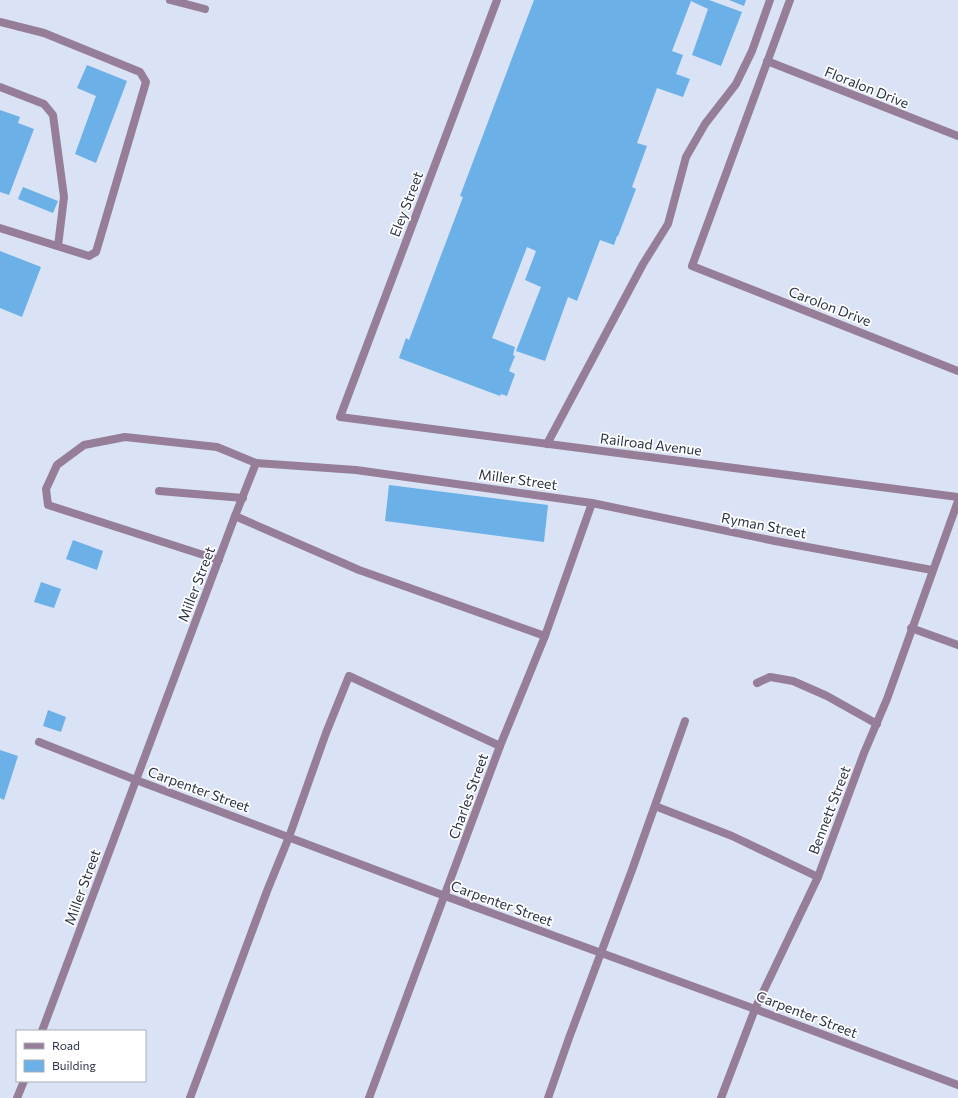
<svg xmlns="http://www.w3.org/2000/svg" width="958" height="1098" font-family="Commissioner,sans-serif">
	<rect width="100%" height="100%" fill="#dae3f6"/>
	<path fill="#6bb0e6" d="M534,0H709L742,12L721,66L692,55L708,9L691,1L672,51L683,55L676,74L690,79L683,97L657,88L637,143L647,146L632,187L636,189L618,236H617L614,245L600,240L577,301L568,297L545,361L516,351L541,287L525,280L536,251L527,247L492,338L515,347L513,355L515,356L509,371L515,374L507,396L501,394L500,396L399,358L406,338L409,340L463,197L460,196Z
		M729,0H746L744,6Z
		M87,65L127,81L96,163L75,154L96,96L77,88Z
		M0,110L20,117L18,123L34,129L9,195L0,192Z
		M23,187L58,201L53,213L18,199Z
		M0,251L41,267L22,317L0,308Z
		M389,485L548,505L544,542L385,521Z
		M73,540L103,551L97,570L66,559Z
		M41,582L61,589L54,608L34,602Z
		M48,710L66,717L61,732L43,726Z
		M0,750L18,756L4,800L0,798Z"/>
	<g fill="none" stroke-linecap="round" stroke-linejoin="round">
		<path stroke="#967e98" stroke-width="8" d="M170,0L205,9
			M0,22L44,33L140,72L146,82L96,252L89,256L0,228
			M0,87L44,104L53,115L64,197L58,246
			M547,444L643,264L668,224L686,157L705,124L736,84L752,51L770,0
			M159,491L243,498
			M235,516L359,570L545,636
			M219,560L48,505L46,489L57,465L84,445L125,437L217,447L256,463
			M757,683L770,677L793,681L827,696L877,724
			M655,806L732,836L818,877
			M190,1098L267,891L289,837L326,733L349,676L500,746
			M548,1098L569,1038L632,870L685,721"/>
		<path stroke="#967e98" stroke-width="8" d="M497,0L340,417L958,497
			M790,0L692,266L958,371
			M767,61L958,136
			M911,628L958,645
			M39,742L136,780L445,896L755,1009L958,1085
			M42,1031L235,516L256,463L356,470L592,503L775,541L932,570
			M17,1098L24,1081
			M369,1098L500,746L545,636L592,503"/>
		<path stroke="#967e98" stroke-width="8" d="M721,1098L755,1009L818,877L864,753L887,699L958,501"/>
	</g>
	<g text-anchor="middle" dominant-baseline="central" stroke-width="3.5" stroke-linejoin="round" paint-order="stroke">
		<g font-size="14" fill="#2a3345" stroke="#fff">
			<text transform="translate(867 87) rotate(22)">Floralon Drive</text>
			<text transform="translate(406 204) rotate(-69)">Eley Street</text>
			<text transform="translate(830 306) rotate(21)">Carolon Drive</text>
			<text transform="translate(651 444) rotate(7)">Railroad Avenue</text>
			<text transform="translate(518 479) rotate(8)">Miller Street</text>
			<text transform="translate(764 525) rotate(11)">Ryman Street</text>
			<text transform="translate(196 584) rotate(-69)">Miller Street</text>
			<text transform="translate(199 789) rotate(20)">Carpenter Street</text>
			<text transform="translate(468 796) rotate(-70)">Charles Street</text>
			<text transform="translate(829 810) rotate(-69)">Bennett Street</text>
			<text transform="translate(82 887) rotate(-70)">Miller Street</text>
			<text transform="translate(502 903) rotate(20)">Carpenter Street</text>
			<text transform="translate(807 1014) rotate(21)">Carpenter Street</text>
		</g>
	</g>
	<rect x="16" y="1030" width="130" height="52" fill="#ffffff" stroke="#aaadb5"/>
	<rect x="24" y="1043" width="20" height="6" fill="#967e98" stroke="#aaadb5"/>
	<text x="52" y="1050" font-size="12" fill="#2a3345">Road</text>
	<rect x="24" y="1060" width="20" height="12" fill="#6bb0e6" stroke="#aaadb5"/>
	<text x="52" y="1070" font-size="12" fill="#2a3345">Building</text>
</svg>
